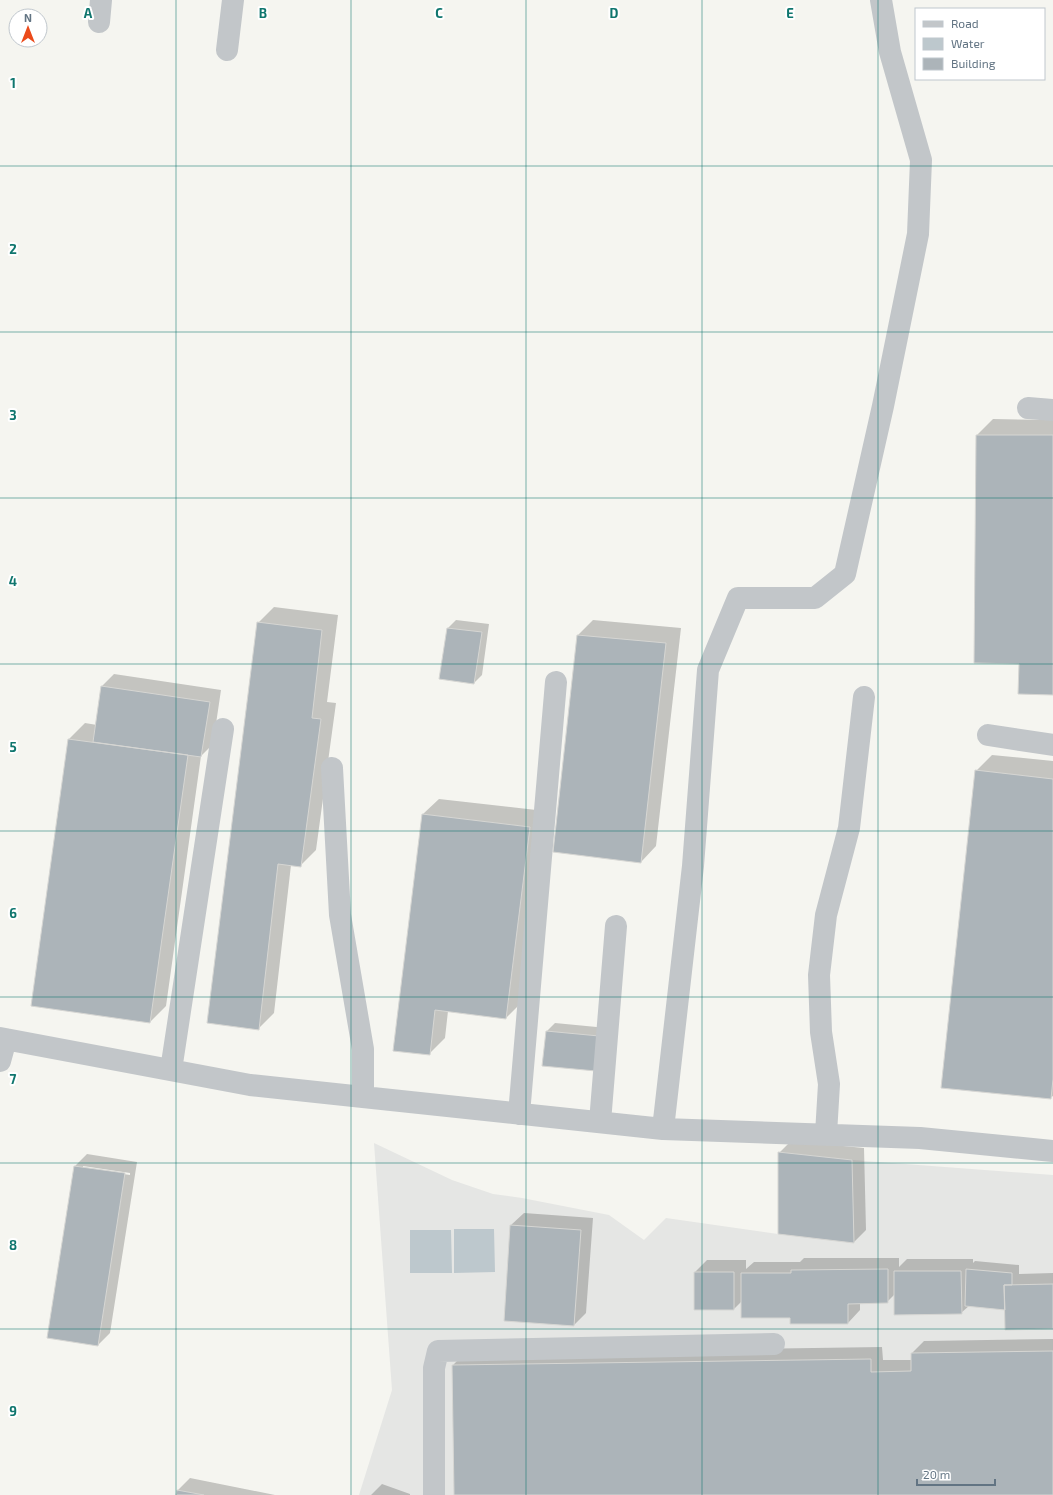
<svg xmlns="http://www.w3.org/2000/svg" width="1053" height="1495" font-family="'Exo 2',sans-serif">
	<rect width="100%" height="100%" fill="#f5f5f0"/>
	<path fill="#e5e6e4" d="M374,1143L452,1180L493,1194L522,1198L609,1215L644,1240L666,1218L778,1234V1152L852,1160L1053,1175V1495H359L392,1390Z"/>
	<path fill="#bdc8cd" d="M454,1229H494L495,1272L454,1273Z
		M410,1230H451L452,1273H410Z"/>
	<path fill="#0003" fill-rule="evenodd" d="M993,419L1053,420V694L1020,663L977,435Z
		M274,607L338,615L327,702L336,703L316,850L300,866L291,865L274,1013L258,1029V623Z
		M456,620L489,624L482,675L474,683L440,678L448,628Z
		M593,620L681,628L656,846L641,862L578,635Z
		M114,674L221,690L213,744L201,756L166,1006L150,1022L32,1006L69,739L85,723L97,725L102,686Z
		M992,755L1053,761V1096L1050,1098L976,771Z
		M439,799L545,811L522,1002L506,1018L448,1011L445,1038L429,1054L423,814Z
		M555,1023L607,1028L604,1062L547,1031Z
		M791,1141L864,1148L866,1230L854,1242L779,1153Z
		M87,1154L137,1162L110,1333L98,1345L75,1166ZM83,1166L130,1173V1175L83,1168Z
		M524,1213L593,1218L586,1313L574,1325L505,1320L511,1225Z
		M804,1258H899V1267L907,1259H973V1263L975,1261L1019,1265V1274L1053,1273V1328L1006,1307L970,1305L961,1313L895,1294L887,1302L860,1303V1310L848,1323L791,1317L742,1301L734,1309L695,1272L707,1260H746V1269L754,1262H800Z
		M1053,1339V1495H455L453,1365L465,1353L882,1347L883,1360H912V1353L924,1341Z
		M190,1478L275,1495H177L178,1490Z
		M382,1484L410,1494V1495H371Z"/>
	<path fill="#acb4b9" stroke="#d6d6d3" d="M976,435H1053V695L1018,694L1019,664L974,663Z
		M257,622L322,630L312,718L321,719L301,867L278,864L259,1030L207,1023Z
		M447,628L482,632L474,684L439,679Z
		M577,635L666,643L641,863L553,852Z
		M101,686L210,702L201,757L93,742Z
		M68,739L188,755L150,1023L31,1006Z
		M975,770L1053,779V1079L1051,1099L941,1088Z
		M422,814L530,827L506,1019L435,1010L430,1055L393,1051Z
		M546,1031L599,1036L596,1071L542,1066Z
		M778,1152L852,1160L854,1243L778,1234Z
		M74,1166L125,1173L98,1346L47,1338Z
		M510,1225L581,1230L574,1326L504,1321Z
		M888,1269V1303L848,1304V1324H790V1318H741V1273H791V1270Z
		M966,1269L1012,1273V1285H1004L1005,1310L965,1306Z
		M894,1271H961L962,1314L894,1315Z
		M694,1272H734V1310H694Z
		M1053,1284V1329L1005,1330L1004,1285Z
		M1053,1351V1495H454L452,1365L871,1359V1372L911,1371V1353Z
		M177,1490L204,1495H176Z"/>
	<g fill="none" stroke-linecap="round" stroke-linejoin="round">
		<path stroke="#c2c6c9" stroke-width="22" d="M99,22L101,0
			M227,50L233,0
			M1028,408L1053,410
			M988,735L1053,745
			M332,768L340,915L363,1049V1097
			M0,1038L250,1085L363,1097L663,1129L920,1138L1053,1151
			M0,1061L6,1039
			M171,1070L223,729
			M519,1114L556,682
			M600,1122L616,926
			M663,1129L693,866L708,670L738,598H815L845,574L883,406L918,234L921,160L890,52L881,0
			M826,1134L829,1084L821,1032L819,975L826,915L849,828L864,697
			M434,1495V1368L438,1351L774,1344"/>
	</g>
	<path fill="none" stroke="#0f766e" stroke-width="1" stroke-opacity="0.55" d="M176,0V1495M351,0V1495M526,0V1495M702,0V1495M878,0V1495M0,166H1053M0,332H1053M0,498H1053M0,664H1053M0,831H1053M0,997H1053M0,1163H1053M0,1329H1053"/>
	<g font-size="13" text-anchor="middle" font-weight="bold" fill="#0f766e" stroke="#fff" stroke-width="4" stroke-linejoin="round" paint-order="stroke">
		<text x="88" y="18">A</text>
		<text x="263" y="18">B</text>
		<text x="439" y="18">C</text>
		<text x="614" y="18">D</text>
		<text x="790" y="18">E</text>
		<text x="13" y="88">1</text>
		<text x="13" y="254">2</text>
		<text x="13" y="420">3</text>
		<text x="13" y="586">4</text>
		<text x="13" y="752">5</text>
		<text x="13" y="918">6</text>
		<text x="13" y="1084">7</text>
		<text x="13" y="1250">8</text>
		<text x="13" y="1416">9</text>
	</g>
	<rect x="915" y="8" width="130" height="72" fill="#ffffff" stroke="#c0c7cd"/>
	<rect x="923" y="21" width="20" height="6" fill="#c2c6c9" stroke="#c0c7cd"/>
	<text x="951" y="28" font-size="12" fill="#627483">Road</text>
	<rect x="923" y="38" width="20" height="12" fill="#bdc8cd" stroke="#c0c7cd"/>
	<text x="951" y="48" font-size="12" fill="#627483">Water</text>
	<rect x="923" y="58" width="20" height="12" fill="#acb4b9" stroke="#c0c7cd"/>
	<text x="951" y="68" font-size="12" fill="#627483">Building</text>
	<g transform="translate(28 28)"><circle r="19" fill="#ffffff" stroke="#c0c7cd"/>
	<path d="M0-3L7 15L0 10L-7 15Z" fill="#eb4a1a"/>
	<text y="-6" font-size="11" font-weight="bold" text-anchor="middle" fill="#627483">N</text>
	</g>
	<path d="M917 1479v6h78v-6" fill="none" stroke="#627483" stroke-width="2"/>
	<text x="923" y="1479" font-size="12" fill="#627483" stroke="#ffffff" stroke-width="3" paint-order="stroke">20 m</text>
</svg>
